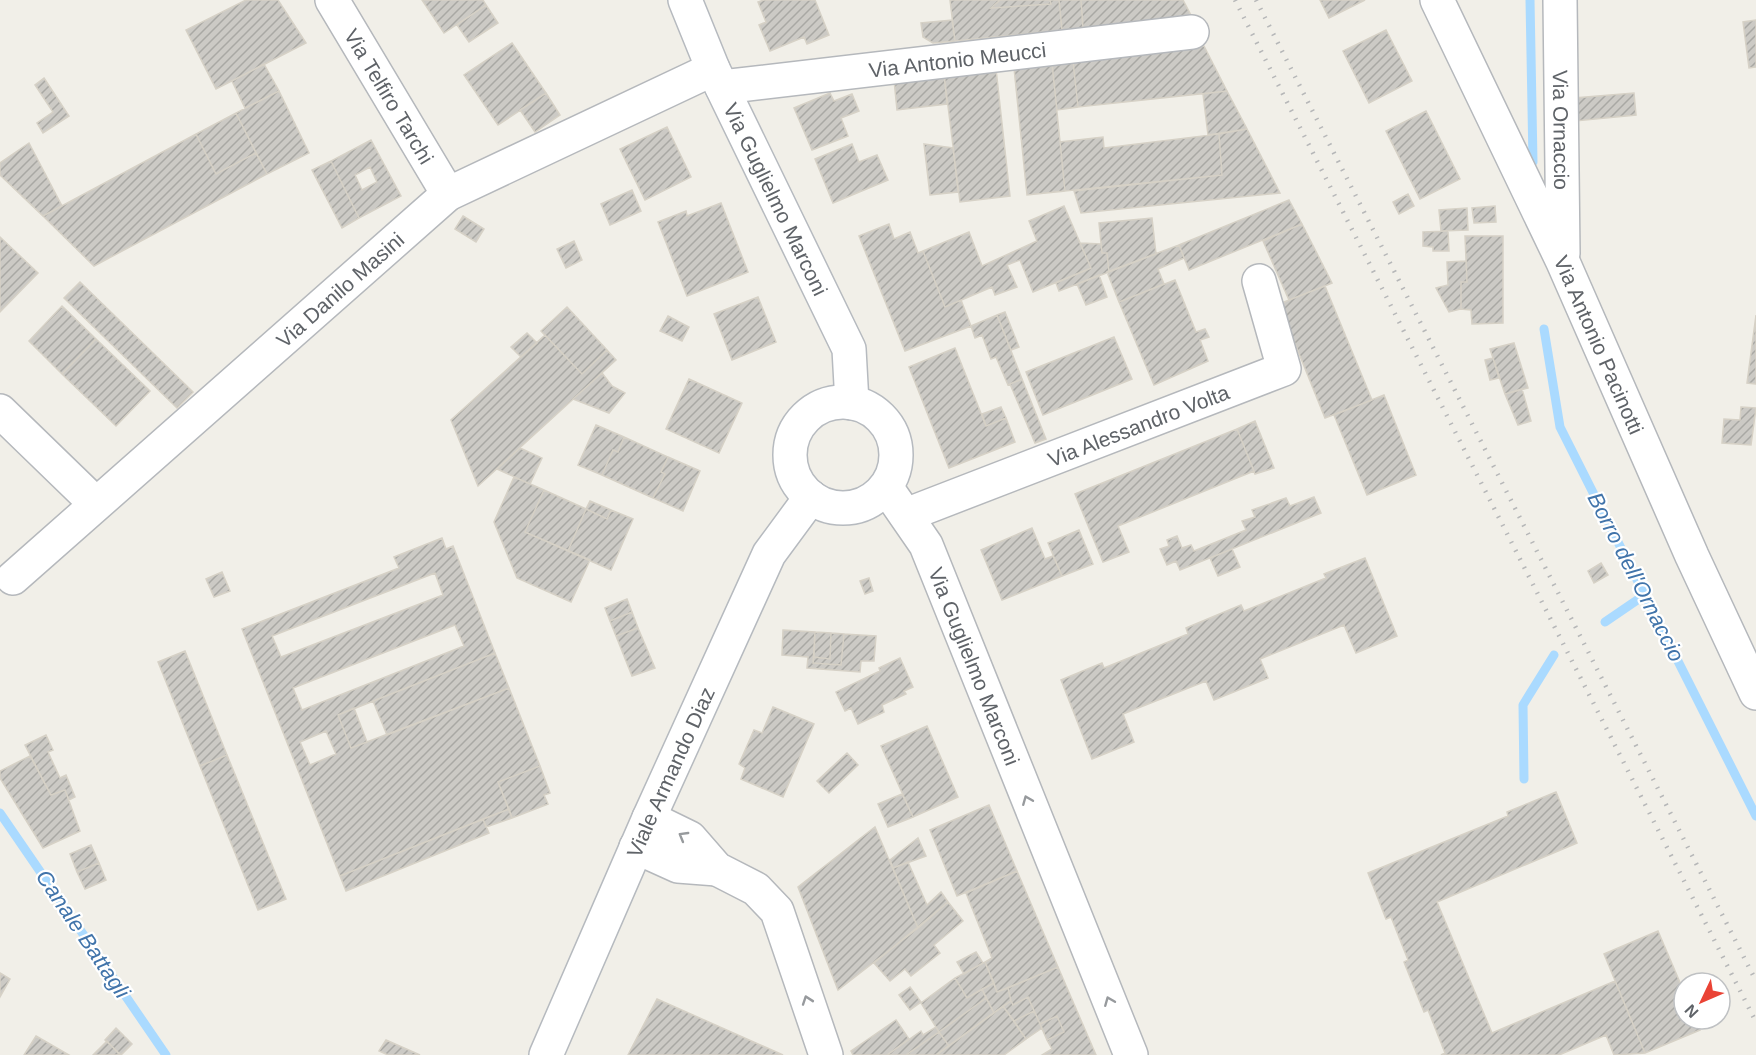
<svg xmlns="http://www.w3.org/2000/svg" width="1756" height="1055" font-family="Helvetica,sans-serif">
	<defs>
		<pattern id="building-hatch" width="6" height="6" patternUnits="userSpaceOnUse" patternTransform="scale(1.5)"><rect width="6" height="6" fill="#cccac5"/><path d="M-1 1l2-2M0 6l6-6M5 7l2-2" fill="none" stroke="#a9a8a4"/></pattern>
	</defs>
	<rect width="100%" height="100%" fill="#f1efe8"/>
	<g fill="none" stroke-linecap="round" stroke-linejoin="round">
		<path stroke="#aadaff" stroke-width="9" d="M1530,0L1533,162
			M1544,329L1560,427L1756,816
			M1605,622L1646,594
			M1524,779L1523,705L1554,655
			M0,813L166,1055"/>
	</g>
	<path fill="url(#building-hatch)" stroke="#d6d1c6" stroke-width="1.5" fill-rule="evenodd" d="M246,0H278L306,43L216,89L186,30Z
		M422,0H483L486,5L444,33Z
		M764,0H815L829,35L807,44L804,37L770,51L759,25L766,22L758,2Z
		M950,0H1000L991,8L1051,4L1050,0H1059L1062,30L955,41Z
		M1000,0H1050L1051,4L991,8Z
		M1059,0H1081L1083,28L1062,30Z
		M1081,0H1183L1192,17L1083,28Z
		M1320,0H1365L1329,18Z
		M486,5L498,23L469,42L457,25Z
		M952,20L955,41L933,43L923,37L921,23Z
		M1756,20V67L1749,68L1743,22Z
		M1386,30L1412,81L1369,103L1343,51Z
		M512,43L546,93L498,125L464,75Z
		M1204,46L1227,91L1078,107L1073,61Z
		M1073,61L1078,107L1057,110L1052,63Z
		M1052,63L1065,191L1027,195L1014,68Z
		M264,64L279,91L245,108L232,81Z
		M996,69L1010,196L960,202L944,74Z
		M944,74L947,104L897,110L894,80Z
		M44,78L69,116L43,133L37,123L53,112L35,85Z
		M279,91L309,153L267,174L236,113Z
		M1227,91L1247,129L1208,135L1203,94Z
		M546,93L560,115L535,132L520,110Z
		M830,93L834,101L852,94L859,111L841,118L848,136L812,150L794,108Z
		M1634,93L1636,115L1575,121L1574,98Z
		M1426,111L1460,179L1420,199L1386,131Z
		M236,113L256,153L216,174L196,134Z
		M667,127L691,177L645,200L620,149Z
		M1247,129L1280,193L1081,213L1074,191L1222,175L1219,134Z
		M196,134L216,174L256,153L267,174L94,266L43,216Z
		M1219,134L1222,175L1065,191L1060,142L1103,137L1104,148Z
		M371,140L401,196L359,218L331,161ZM370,167L377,182L362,190L355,175Z
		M29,143L62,206L43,216L0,175V163Z
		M852,144L859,162L877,155L888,180L833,203L815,159Z
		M924,144L953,148L958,192L930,195Z
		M331,161L359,218L342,228L312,170Z
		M632,190L641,211L610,225L601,204Z
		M1408,194L1414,206L1399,214L1393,202Z
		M1289,200L1302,224L1189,270L1179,245Z
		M721,203L748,272L687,296L658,222L686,211L687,216Z
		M1064,206L1091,268L1033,292L1020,260L1007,265L1017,287L995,295L992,287L945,307L923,251L969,232L982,266L1037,241L1029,221Z
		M1495,206L1496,222L1474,223L1472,208Z
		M1467,208L1468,230L1441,231L1439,210Z
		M463,216L484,229L476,242L455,229Z
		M1152,218L1156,254L1109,272L1107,253H1102L1099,223Z
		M889,224L894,239L910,232L918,253L923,251L945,307L961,300L971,326L905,351L859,236Z
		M1302,224L1332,283L1289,300L1263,241Z
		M1448,231L1449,251H1433V247L1423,246V232Z
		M1465,236H1503V323L1472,324L1471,310L1461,309V282H1467Z
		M0,237L38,273L0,312Z
		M574,241L582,260L566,268L557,249Z
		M1080,243L1101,244L1102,253H1107L1109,272L1059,291L1056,283L1091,268Z
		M1179,245L1184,258L1158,269L1164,284L1119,302L1107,272Z
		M1466,261L1467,282H1461V309L1449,312L1436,288L1448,285L1447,262Z
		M1099,275L1107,297L1086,305L1077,284Z
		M1175,280L1196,332L1205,329L1209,337L1200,340L1208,361L1154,385L1119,302Z
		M80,282L193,392L177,408L64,298Z
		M1325,286L1372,400L1325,418L1279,304Z
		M758,297L776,342L732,360L714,314Z
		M62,306L96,339L62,374L29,341Z
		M567,307L607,350L582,374L541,331Z
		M1005,312L1019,347L1011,350L997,315Z
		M997,315L1022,379L1008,385L996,357L991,359L982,335L975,338L971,326Z
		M1756,315V384L1747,383Z
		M668,316L689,327L682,341L660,331Z
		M527,333L537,343L521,357L511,347Z
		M545,335L582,374L607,350L616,360L478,486L451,420Z
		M1114,337L1132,379L1043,415L1026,372Z
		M96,339L150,391L116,426L62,374Z
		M1514,343L1528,388L1505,394L1490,349Z
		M955,348L986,426L1006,418L1015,442L949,468L909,367Z
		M1493,358L1499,378L1490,380L1485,360Z
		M602,373L612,386L625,393L609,413L573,399Z
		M689,379L742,403L719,453L666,429Z
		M1022,379L1046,439L1035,443L1010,384Z
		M1522,389L1531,421L1518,425L1505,394Z
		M1384,395L1416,475L1367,495L1334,415Z
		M1001,407L1006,418L986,426L982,414Z
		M1741,407L1756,408L1751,445L1722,443L1724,419L1740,420Z
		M1255,421L1274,468L1255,474L1237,429Z
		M596,425L624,437L618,452L613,450L602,475L578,465Z
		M1237,429L1254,471L1118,526L1129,552L1103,562L1075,494Z
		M624,437L668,457L661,472L665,474L653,498L602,475L613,450L618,452Z
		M520,448L542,458L530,484L497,469Z
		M668,457L700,471L683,511L653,498L665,474L661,472Z
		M514,477L544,490L525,532L590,560L571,602L517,578L494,522Z
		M544,490L586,509L568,551L525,532Z
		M1314,497L1321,513L1180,570L1176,561L1167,565L1160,549L1169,546L1167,540L1177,536L1182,548L1191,545L1194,551L1246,530L1242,521L1255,517L1252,510L1286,498L1290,506Z
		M590,501L611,510L607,519L586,509Z
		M586,509L607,519L611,510L633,519L611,570L568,551Z
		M1032,528L1045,559L1053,556L1062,576L1002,600L981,550Z
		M1079,530L1093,564L1062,576L1048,543Z
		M442,538L446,549L453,546L495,653L338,715L351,748L509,688L540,766L498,782L509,809L340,876L242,629L399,568L394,557ZM435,573L443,595L281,657L272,636ZM455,625L464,646L302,710L293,688ZM326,731L336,754L310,765L300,742Z
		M1232,549L1240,567L1218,576L1210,558Z
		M1365,558L1397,636L1356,653L1344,625L1260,659L1268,678L1214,700L1206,681L1123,714L1134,742L1092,759L1061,680L1102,663L1104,668L1188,634L1186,628L1241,605L1244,611L1326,578L1324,574Z
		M1601,563L1608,575L1594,583L1588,571Z
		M222,572L230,591L214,597L206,579Z
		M869,578L873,591L865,594L860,581Z
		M627,599L632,612L610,621L605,608Z
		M632,612L638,628L616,636L610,621Z
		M638,628L655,668L632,676L616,636Z
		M783,630L815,632L813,663L841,665L844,634L876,636L874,661H861L860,672L807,668L808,657L782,655Z
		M815,632L831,633L830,659L814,657Z
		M831,633L844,634L841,665L813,663L814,657L830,659Z
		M185,651L227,755L200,766L158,662Z
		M495,653L509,688L387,735L373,701Z
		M900,658L913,687L904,691L906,694L882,705L884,712L858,724L851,708L845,711L836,692L880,671L879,668Z
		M773,707L814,724L783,797L741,779L745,768L739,764L754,730L762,733Z
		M354,708L367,742L351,748L338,715Z
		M927,726L958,797L913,817L881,746Z
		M46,735L53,750L48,752L60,778L66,775L75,797L69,800L65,790L51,795L25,745Z
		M847,753L858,765L829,793L817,781Z
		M227,755L286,899L258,910L200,766Z
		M30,756L51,795L65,790L80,831L43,848L0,778V771Z
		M540,766L550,793L544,795L548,804L512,818L498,782Z
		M1556,792L1577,843L1437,902L1492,1033L1615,981L1645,1053L1614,1055L1606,1035L1559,1055H1441L1445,1053L1428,1010L1424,1012L1404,962L1408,960L1391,917L1386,919L1368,873L1508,816L1507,812Z
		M902,794L913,817L888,827L878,804Z
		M989,805L1017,871L957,896L930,830Z
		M509,809L512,818L486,827L483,819Z
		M483,819L489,833L346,891L340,876Z
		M875,827L918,928L838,990L798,887Z
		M918,838L926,856L893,868L890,860Z
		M91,845L99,863L77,872L70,854Z
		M908,862L927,905L941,892L948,902L918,928L893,868Z
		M99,863L106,880L85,889L77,872Z
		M1017,871L1058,967L997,992L985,962L992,958L966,893Z
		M948,902L963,921L934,945L940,953L911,976L905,969L890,981L874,963Z
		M1658,931L1684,992V1019H1695L1700,1030L1645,1053L1604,954Z
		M976,952L983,963L964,974L957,962Z
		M985,962L994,983L967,998L955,978Z
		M1058,967L1096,1055H1042L1052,1049L1047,1040L1064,1032L1057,1016L1040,1024L1028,997L1013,1005L1011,1001L1008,988Z
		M0,973L10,979L0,997Z
		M955,978L967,998L982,989L986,998L939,1032L921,1003Z
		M994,983L997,992L1008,988L1011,1001L994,1013L982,989Z
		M910,987L921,1002L910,1010L899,995Z
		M1028,997L1034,1011L1014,1021L1003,1006L1011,1001L1013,1005Z
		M986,998L994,1013L949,1046L939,1032Z
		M657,999L783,1055H628Z
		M1003,1006L1026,1039L1004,1055H936Z
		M1034,1011L1042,1028L1026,1039L1014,1021Z
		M1057,1016L1064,1032L1047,1040L1040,1024Z
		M896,1020L909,1039L887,1055H853L851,1051Z
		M936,1027L939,1032L906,1055H887L921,1031L923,1035Z
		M116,1028L132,1044L121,1055L105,1040Z
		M939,1032L949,1046L936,1055H906Z
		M36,1036L69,1055H24Z
		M386,1040L420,1055H388L379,1051Z
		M107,1041L120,1055H93Z"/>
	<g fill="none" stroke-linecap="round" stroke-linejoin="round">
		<g stroke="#b5b8bc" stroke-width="36">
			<g id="street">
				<path id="s1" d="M332,0L448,194"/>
				<path id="s2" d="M1437,0L1563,262L1692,556L1756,693"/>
				<path id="s3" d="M1560,0L1563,253"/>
				<path id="s4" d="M722,87L1192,32"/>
				<path d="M0,411L96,504"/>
				<path id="s5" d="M886,487L926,545L1131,1055"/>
				<path id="s6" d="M906,515L1284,369L1259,281"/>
				<path id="s7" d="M13,578L448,194L713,69"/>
				<path d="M649,818L690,838L717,869L756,889L777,911L826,1055"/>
				<path d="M636,847L678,866L717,869"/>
			</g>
		</g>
		<g stroke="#b6babf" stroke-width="36">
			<g id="secondary">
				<path id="s8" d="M685,0L713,69L849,349L852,403"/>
				<circle cx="843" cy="455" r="53"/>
				<path id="s9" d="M546,1055L649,818L769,554L811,497"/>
			</g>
		</g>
		<use href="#street" stroke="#fff" stroke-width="33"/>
		<use href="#secondary" stroke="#fff" stroke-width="33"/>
		<path stroke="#b6b7b8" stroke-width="4.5" stroke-dasharray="1.5 8" stroke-linecap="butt" d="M1235,0L1756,1022
			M1256,0L1756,981"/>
	</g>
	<defs><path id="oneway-chevron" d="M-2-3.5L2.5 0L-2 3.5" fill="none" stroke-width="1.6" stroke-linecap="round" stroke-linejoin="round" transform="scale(1.5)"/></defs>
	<g stroke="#979a9d">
		<use href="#oneway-chevron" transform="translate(1027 800) rotate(-112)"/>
		<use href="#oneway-chevron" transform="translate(683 836) rotate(-150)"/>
		<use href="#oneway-chevron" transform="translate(807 1000) rotate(-109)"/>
		<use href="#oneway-chevron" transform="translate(1109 1001) rotate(-112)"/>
	</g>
	<g text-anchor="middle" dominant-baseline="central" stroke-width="4.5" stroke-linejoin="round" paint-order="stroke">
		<g font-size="21" fill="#5f6368" stroke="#fff">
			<text stroke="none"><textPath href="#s4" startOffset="237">Via Antonio Meucci</textPath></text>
			<text stroke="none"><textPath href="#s1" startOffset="112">Via Telfiro Tarchi</textPath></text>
			<text stroke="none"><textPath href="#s3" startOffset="130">Via Ornaccio</textPath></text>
			<text stroke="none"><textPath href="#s8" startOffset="219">Via Guglielmo Marconi</textPath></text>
			<text stroke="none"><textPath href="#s7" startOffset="436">Via Danilo Masini</textPath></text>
			<text stroke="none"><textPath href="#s2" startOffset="381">Via Antonio Pacinotti</textPath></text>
			<text stroke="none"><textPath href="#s6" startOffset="249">Via Alessandro Volta</textPath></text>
			<text stroke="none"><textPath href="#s5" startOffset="201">Via Guglielmo Marconi</textPath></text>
			<text stroke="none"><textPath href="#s9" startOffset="309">Viale Armando Diaz</textPath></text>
		</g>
		<g font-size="22" font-style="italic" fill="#4174aa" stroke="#fff">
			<text transform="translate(1636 577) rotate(63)">Borro dell'Ornaccio</text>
			<text transform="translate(83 934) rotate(56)">Canale Battagli</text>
		</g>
	</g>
	<g transform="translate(1702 1001) rotate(226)"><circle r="28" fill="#ffffff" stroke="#bfc1c3" stroke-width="1.5"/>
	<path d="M0-4.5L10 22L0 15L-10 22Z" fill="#ea4335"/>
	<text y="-9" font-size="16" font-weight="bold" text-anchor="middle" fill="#5f6368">N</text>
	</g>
</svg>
